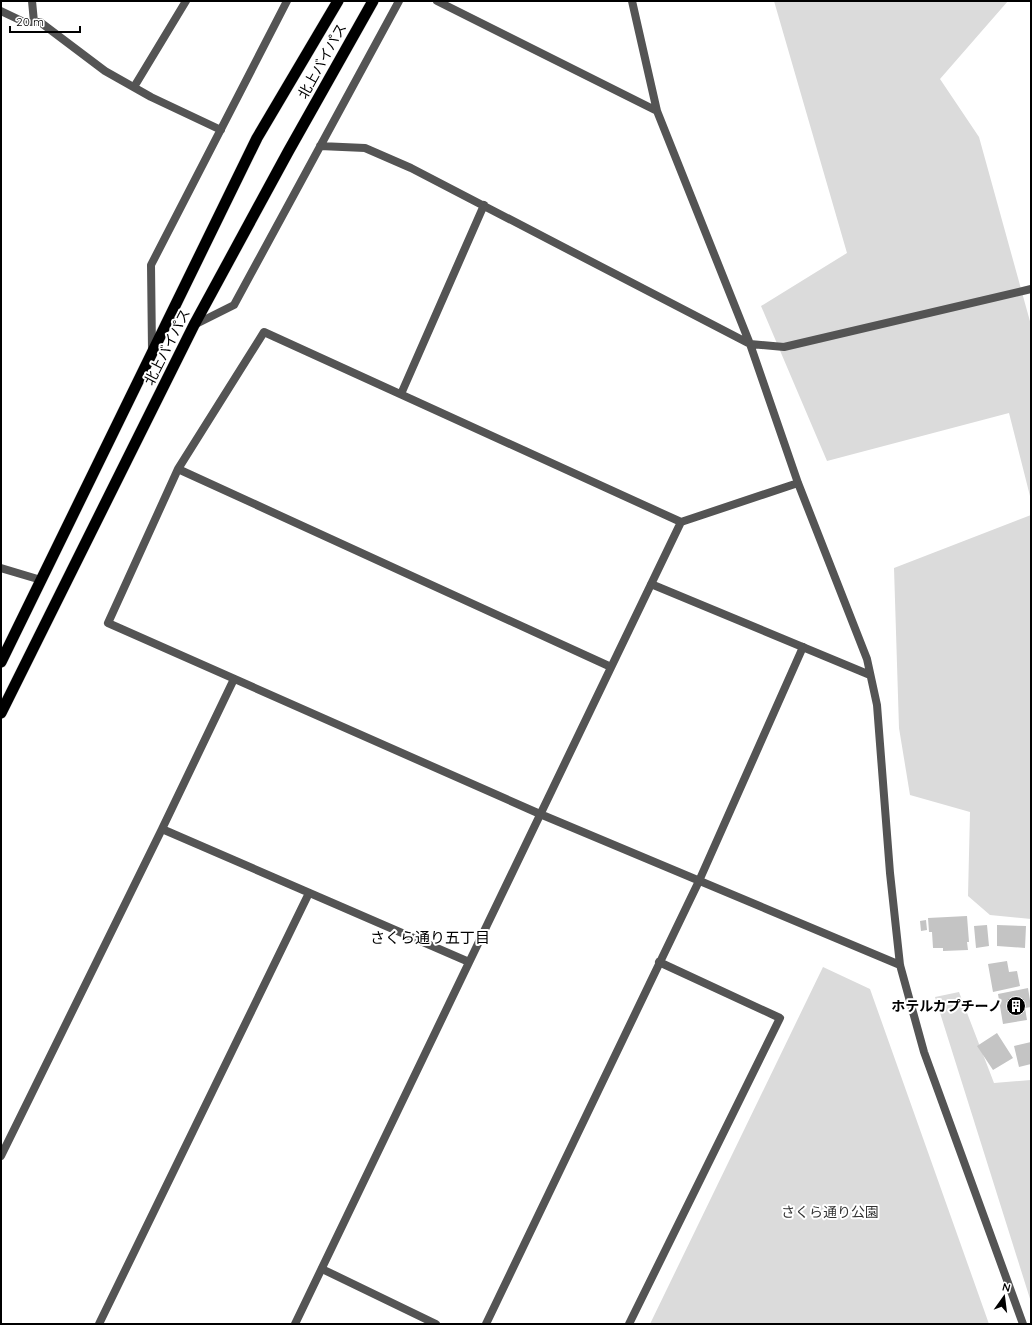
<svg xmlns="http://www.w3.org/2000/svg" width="1032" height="1325" font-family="Quicksand,'Noto Sans JP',sans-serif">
	<rect width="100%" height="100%" fill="#fff"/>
	<path fill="#dbdbdb" d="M774,1H1008L940,79L979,137L1031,325V500L1009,413L827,461L761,306L847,253Z
		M1031,515V919L990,915L968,896L970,812L910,795L899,728L894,568Z
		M823,967L870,989L989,1324H650Z
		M959,992L994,1083L1031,1080V1302L935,997Z"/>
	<path fill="#c4c4c4" d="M967,916L969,942H967L968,950L943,951V948H933L932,932H929L928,918Z
		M926,920L927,930L921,931L920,921Z
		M987,925L989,946L976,948L974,926Z
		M997,925L1026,926L1025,948L997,946Z
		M1007,961L1009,972L1017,971L1020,986L993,992L988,964Z
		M1028,988L1031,1007L1025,1008L1027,1020L1003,1024L998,994Z
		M997,1033L1013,1058L993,1070L977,1046Z
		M1031,1042V1064L1019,1067L1014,1046Z"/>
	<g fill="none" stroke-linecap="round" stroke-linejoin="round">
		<g stroke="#dbdbdb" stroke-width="12">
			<path id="trunk" d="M1,662L257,138L338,1
				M1,713L194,325L288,152L373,1"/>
		</g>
		<path stroke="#545454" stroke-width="8" d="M322,1269L436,1324
			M486,1324L699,881L803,647"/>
		<path stroke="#545454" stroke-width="8" d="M32,1L34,22
			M437,1L657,111
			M632,1L657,111L750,344L798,483L867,659L877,705L890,873L900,965L924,1052L1023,1324
			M1,11L24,22H40L105,71L151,97L221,130
			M134,87L186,1
			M320,146L365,148L411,168L750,344L784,347L1031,289
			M194,325L234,305L399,1
			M152,350L151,265L287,1
			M401,394L484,205
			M178,469L611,667
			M681,522L264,332L178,469L108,623L540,814L900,965
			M1,568L41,580
			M651,584L870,675
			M234,679L162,829L469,962
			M1,1156L162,829
			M99,1324L309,893
			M295,1324L681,522L798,483
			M629,1324L780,1018L659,962"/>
		<use href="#trunk" stroke="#000" stroke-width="11"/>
	</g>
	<defs>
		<g id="building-disc" transform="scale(1)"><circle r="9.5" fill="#000" stroke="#fff"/><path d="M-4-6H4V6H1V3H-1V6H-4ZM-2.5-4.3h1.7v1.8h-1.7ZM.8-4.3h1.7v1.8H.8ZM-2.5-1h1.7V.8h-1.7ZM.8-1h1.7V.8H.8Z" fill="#fff"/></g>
	</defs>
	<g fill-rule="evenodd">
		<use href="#building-disc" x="1016" y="1006"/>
	</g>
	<g text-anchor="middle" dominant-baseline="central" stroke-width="4" stroke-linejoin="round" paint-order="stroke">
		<g font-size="14" fill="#000" stroke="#fff">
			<text transform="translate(322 61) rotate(-61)">北上バイパス</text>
			<text transform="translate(167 347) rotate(-63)">北上バイパス</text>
		</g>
		<g font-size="14" font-weight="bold" fill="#000" stroke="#fff" text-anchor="end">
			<text x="1002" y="1006">ホテルカプチーノ</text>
		</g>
		<g font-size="14" fill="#323232" stroke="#fff">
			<text x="830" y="1212">さくら通り公園</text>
		</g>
		<g font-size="15" fill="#000" stroke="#fff">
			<text x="430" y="937">さくら通り五丁目</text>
		</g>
	</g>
	<rect width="1032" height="1325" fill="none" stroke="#000000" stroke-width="4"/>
	<g transform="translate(1004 1297) rotate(14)" stroke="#ffffff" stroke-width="3" paint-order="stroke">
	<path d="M0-3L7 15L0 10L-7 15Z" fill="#000000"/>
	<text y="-6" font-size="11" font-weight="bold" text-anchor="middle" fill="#000000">N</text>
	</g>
	<path d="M10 26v6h70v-6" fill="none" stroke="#000000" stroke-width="2"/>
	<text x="16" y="26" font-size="12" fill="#000000" stroke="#ffffff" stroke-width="3" paint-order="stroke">20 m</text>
</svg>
